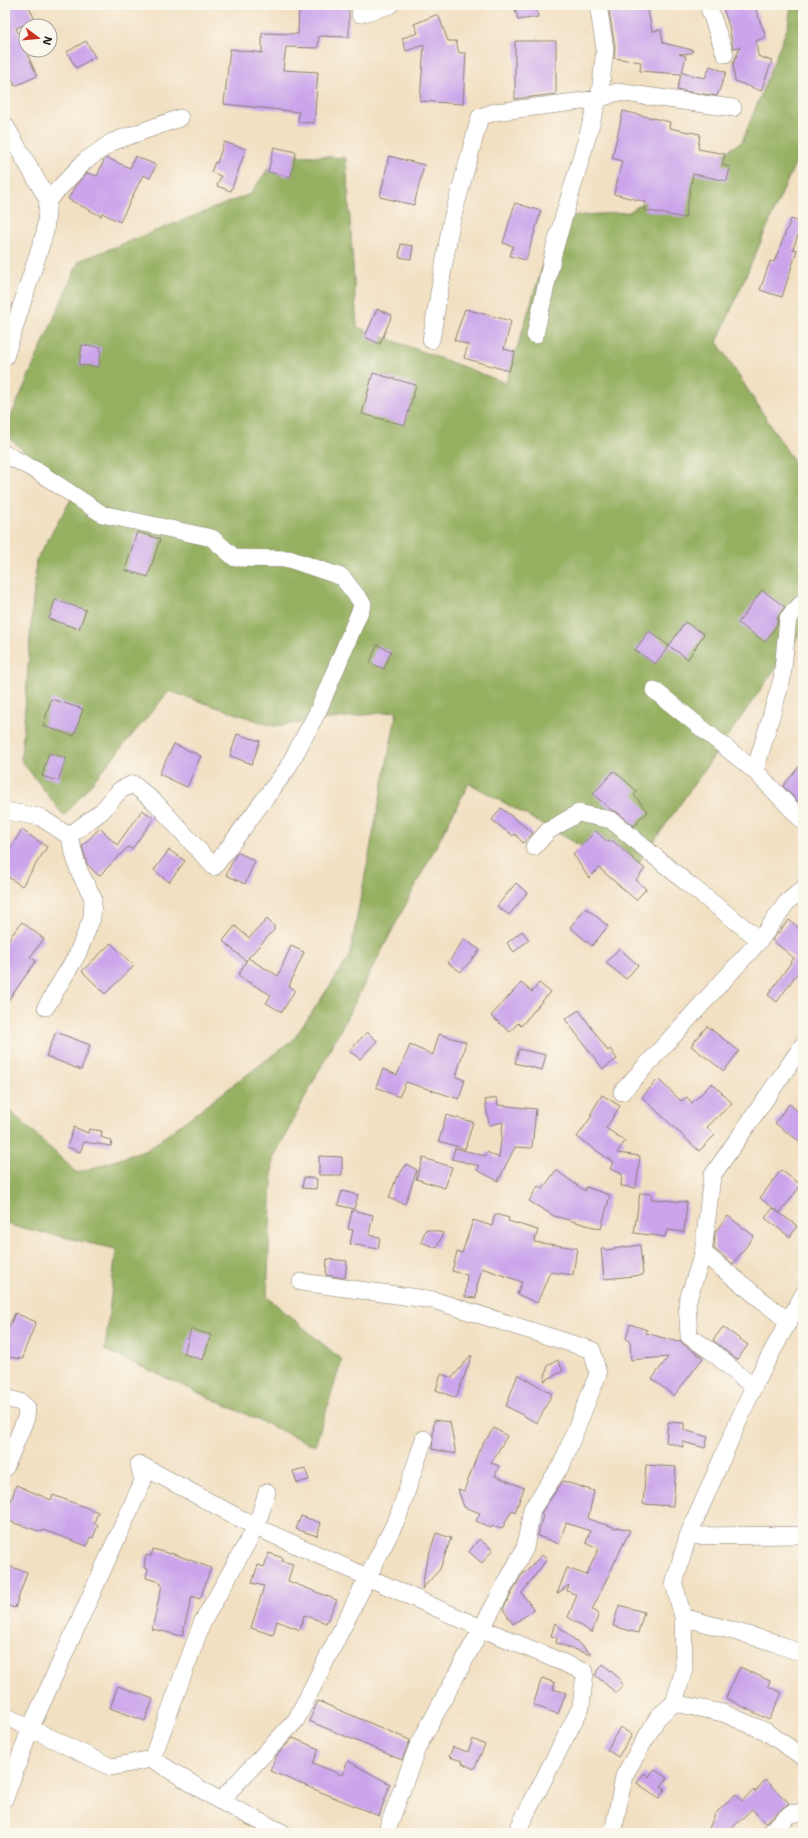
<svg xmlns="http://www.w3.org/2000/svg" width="808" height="1838" font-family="'Shantell Sans',sans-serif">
	<rect width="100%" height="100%" fill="#fbf7ec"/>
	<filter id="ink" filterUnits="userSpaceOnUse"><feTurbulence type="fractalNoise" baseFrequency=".025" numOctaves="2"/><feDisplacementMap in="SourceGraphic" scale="8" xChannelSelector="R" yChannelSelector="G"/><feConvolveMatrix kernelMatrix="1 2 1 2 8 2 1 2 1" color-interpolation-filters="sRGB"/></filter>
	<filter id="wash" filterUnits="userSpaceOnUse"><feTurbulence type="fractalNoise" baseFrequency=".012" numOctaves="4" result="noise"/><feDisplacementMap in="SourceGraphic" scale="16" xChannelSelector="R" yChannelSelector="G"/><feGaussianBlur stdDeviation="0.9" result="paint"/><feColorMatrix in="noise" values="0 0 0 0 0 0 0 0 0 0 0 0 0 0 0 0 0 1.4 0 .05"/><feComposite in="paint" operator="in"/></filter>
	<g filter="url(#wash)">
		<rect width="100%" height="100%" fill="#f2e0c3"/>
		<path fill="#96b062" stroke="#59663f" d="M791,5H803V145L717,342L803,476V629L631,874L469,783L273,1159L267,1297L342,1360L315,1446L105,1350L116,1249L5,1224V1106L77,1173L147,1150L293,1040L349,958L397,711L273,726L169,691L64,816L21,760L36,560L73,496L5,434V430L79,261L250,194L279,154L346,158L357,327L506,383L558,217L629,212L742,142L788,26Z"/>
		<g id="blocks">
			<path fill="#cba4eb" d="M5,5H28L35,20L16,28L37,76L15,86L5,63Z
				M299,5H349V37L319,36L318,48L286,47L283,70L318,72L314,123L298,122L299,112L224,104L230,49L262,53V33L298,34Z
				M514,5H536L538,17L518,20Z
				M608,5H616L617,8L630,5H647L652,31L661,30L663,43L693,50L692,53L679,54L686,56L682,73L705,78L710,66L726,72L717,96L677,90L681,74L640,71L641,62L614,58L615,47Z
				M722,5H754L766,37L756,41L758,56L772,61L761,91L735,81L733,64L740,47L733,48L729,26Z
				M438,14L448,41H456L459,53H466L463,104L420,101L424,45L406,51L402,38L418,33L414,24Z
				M86,41L95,57L76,68L67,52Z
				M515,41H556V94L515,99Z
				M623,111L670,122L669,128L700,134L698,149L725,154L722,165L730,167L727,181L693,174L685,218L644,210L646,202L614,194L622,161L612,158Z
				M224,142L246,149L231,191L217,186L221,176L211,172L215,162L217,163Z
				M274,147L296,152L291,177L268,172Z
				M135,156L156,165L150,178L143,175L120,222L102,213L101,216L68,199L75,186L87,173L97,176L104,160L107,158L130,168Z
				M389,156L424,165L414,205L380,197Z
				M515,203L541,211L526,260L510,256L513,246L503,243Z
				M791,219L802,223L793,249L797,250L782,297L760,290L770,261L774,262Z
				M401,244L413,246L411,259L399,257Z
				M377,309L392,315L380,344L365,337Z
				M465,309L511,321L504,349L515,352L509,371L464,358L468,345L454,340Z
				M82,345L101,347L99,367L79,365Z
				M373,373L416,385L405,425L362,414Z
				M137,532L160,539L148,577L125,570Z
				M762,590L785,607L778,617L777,625L765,642L738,623Z
				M55,600L86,610L79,629L49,619Z
				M685,622L704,634L688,659L669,646Z
				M649,631L669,646L655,664L635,650Z
				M377,645L391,651L384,669L370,663Z
				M51,699L83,709L74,736L43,726Z
				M237,734L260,741L252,764L230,756Z
				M174,744L201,756L187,787L159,774Z
				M49,753L66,758L58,781L42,776Z
				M803,762V807L783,786Z
				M614,771L637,791L634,795L648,812L637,821L638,823L634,826L617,812L611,810L593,794Z
				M501,808L533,833L523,843L515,834L513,836L492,820Z
				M142,810L154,818L132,849L128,847L99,876L87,864L82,846L100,828L117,845Z
				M22,830L47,847L22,886L5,875V856Z
				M596,831L607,842L613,841L645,869L636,880L646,889L636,900L599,868L589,878L573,854Z
				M169,850L185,861L169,882L154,870Z
				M237,852L255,861L245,884L226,875Z
				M516,883L527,893L509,915L497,906Z
				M586,908L608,926L592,946L570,927Z
				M267,919L274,926V930L248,958L278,976L291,946L304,952L289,986L295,990L282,1012L266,1003L271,995L238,976L247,959L246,961L223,941L235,926L249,938Z
				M789,920L803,931V965L777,1002L768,995L794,958L772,940Z
				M22,922L44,939L30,957L36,961L5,1005V944Z
				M522,931L529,940L514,952L507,943Z
				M464,939L480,950L461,972L448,963Z
				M111,943L134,966L105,994L82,971Z
				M619,948L638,965L626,979L606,963Z
				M521,983L532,992L539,983L550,992L521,1026L518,1023L510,1032L491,1016Z
				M579,1010L608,1051L610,1049L617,1059L603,1069L565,1019Z
				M707,1026L739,1051L724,1071L691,1046Z
				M56,1032L90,1045L81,1070L46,1056Z
				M367,1032L377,1041L360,1059L349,1051Z
				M439,1034L466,1042L456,1077L465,1080L459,1099L406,1082L399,1097L376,1087L383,1069L397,1075L410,1045L433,1055Z
				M519,1049L546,1055L542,1070L515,1063Z
				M658,1079L681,1101L687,1097L692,1103L712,1083L732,1103L707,1127L715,1135L699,1151L642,1097Z
				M602,1095L620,1106L606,1128L625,1141L617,1153L640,1156L636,1188L621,1186L622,1174L610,1169L613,1162L577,1137L592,1116L590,1115Z
				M497,1098L498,1105L536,1109L532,1148L515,1147L498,1181L477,1170L480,1166L452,1159L455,1148L485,1156L487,1152L499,1158L503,1122L489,1125L485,1100Z
				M789,1104L803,1115V1144L775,1123Z
				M446,1115L473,1122L465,1149L439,1141Z
				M74,1127L88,1133L89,1129L102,1131L101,1137L112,1141L111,1146L84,1142L80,1152L67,1147Z
				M319,1156L342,1157V1175H319Z
				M423,1158L452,1167L445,1188L416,1179Z
				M406,1164L417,1170L405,1204L389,1198L397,1176L398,1177Z
				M556,1170L585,1191L586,1187L610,1195L601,1229L554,1216L529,1201L538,1186L543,1189Z
				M781,1170L801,1185L780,1213L760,1198Z
				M304,1177L317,1179L316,1189L302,1188Z
				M342,1191L358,1195L354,1209L338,1205Z
				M640,1193L652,1194L651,1199L687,1202L684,1232L667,1230L665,1237L634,1233Z
				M773,1208L797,1226L790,1237L765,1218Z
				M352,1210L373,1215L369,1235L380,1237L378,1249L350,1244L353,1230L348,1229Z
				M495,1214L509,1218L508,1221L538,1230L534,1242L577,1248L573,1275L550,1272L537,1303L517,1294L522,1282L482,1268L477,1286L476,1298L465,1297L467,1275L452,1271L457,1252L462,1253L473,1220L492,1226Z
				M728,1216L754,1236L733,1264L714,1249L715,1232Z
				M426,1229L443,1233L437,1248L421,1242Z
				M640,1245L643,1275L604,1279L601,1248L606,1250Z
				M327,1259L347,1261L345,1278L326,1275Z
				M15,1313L36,1322L24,1352L23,1359L5,1357V1336Z
				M630,1324L647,1330L646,1333L678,1342L680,1340L683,1344L703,1358L674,1396L652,1379L668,1357L631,1360L630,1341L626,1339Z
				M723,1327L748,1345L737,1360L713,1340Z
				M191,1329L211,1335L203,1360L184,1354Z
				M471,1355L472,1356L456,1398L436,1390L441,1374L452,1378Z
				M558,1360L563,1371L544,1381L548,1365Z
				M518,1374L552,1394L537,1423L506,1406Z
				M434,1420L450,1422L456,1454L432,1449Z
				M668,1422L684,1423V1430L708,1437L705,1448L683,1442V1447L666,1442Z
				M494,1428L507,1436L491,1463L499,1466L495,1476L524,1488L515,1512L512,1510L502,1529L492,1526L491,1528L476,1521L480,1513L464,1507L458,1489L464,1491L480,1448Z
				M646,1465L676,1467L673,1506L643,1504Z
				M305,1468L309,1480L297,1483L293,1471Z
				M563,1481L594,1491L588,1519L616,1528V1527L630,1530L592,1610L599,1613L592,1633L568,1617L577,1595L567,1591L569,1585L557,1594L567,1568L586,1575L599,1548L586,1543L590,1531L566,1523L559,1544L538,1536L543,1515L541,1513Z
				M16,1485L51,1500L53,1495L98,1512L94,1523L98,1525L93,1538L90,1537L87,1546L43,1530L42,1532L5,1520Z
				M301,1516L321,1523L317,1536L296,1529Z
				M436,1533L451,1538L440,1569L422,1589L426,1564Z
				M479,1539L493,1550L482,1563L469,1552Z
				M153,1549L171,1554V1553L211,1568L200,1599L192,1596L182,1636L152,1629L162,1585L160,1584L161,1582L146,1578L148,1569L144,1568L146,1555L151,1556Z
				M269,1553L283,1558L282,1561L293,1564L288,1581L337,1600L326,1623L304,1615L300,1630L277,1621L273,1635L251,1628L264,1586L252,1583L258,1565L264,1567Z
				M542,1555L547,1559L522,1593L534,1610L513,1624L503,1609L521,1576Z
				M5,1565L27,1572L15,1608L5,1605Z
				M619,1605L644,1612L638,1633L613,1626Z
				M555,1623L592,1655H591L556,1643L557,1638L551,1636Z
				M603,1664L620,1679L622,1686L616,1693L595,1675Z
				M740,1667L770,1681L768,1686L782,1693L769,1720L726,1698Z
				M542,1678L555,1683L553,1689L566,1693L558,1714L533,1705Z
				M118,1686L153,1699L145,1721L110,1708Z
				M318,1701L410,1740L402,1760L309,1721Z
				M620,1727L632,1735L618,1757L607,1750Z
				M293,1738L319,1749L313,1763L342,1775L348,1761L390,1784L379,1816L270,1771L277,1755Z
				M473,1739L485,1745L474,1769L462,1763L463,1761L449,1757L453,1747L468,1752Z
				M654,1769L667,1778L661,1786L665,1789L659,1798L637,1783L644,1773L649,1777Z
				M765,1780L789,1803L765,1823L752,1809L727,1833H707L715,1814L736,1794L742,1801L754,1790L755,1792Z"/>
		</g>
	</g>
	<g filter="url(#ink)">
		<use href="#blocks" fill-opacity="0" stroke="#877e70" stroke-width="1"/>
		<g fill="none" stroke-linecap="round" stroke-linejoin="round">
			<g stroke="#877e70" stroke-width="18">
				<path id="minor" d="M708,5L725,54
					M360,14L390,5
					M5,125L48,200L45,232L5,357
					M48,200L85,161L112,142L180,118
					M535,335L554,250L600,93L605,49L598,5
					M431,340L451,223L480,117L495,112L599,99L617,92L733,108
					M5,454L37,471L102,514L212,538L235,558L289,559L342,577L363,604L318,711L287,769L214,867L157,804L133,784L120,790L102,811L69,836
					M654,690L755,771L803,821
					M755,771L782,679L788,618L803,602
					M5,811L40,817L69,836L79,871L93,898L92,918L77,955L46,1007
					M534,847L548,831L578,813L611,820L687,883L760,940
					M622,1092L760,940L787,902L803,889
					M703,1253L687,1303L689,1336L711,1351L753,1387
					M301,1282L433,1300L592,1350L598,1374L562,1464L532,1509L525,1548L417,1748L386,1833
					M789,1322L703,1253L712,1176L803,1045
					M5,1398L20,1402L27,1408L26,1418L5,1468
					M688,1536L803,1535
					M683,1617L773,1642L803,1654
					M674,1703L723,1713L765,1731L803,1757
					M5,1716L111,1767L152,1759L220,1801L283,1833
					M152,1759L202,1623L256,1527L267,1492
					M5,1798L31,1727L143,1481L139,1464L256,1527L481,1628L585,1672L581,1707L516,1833
					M220,1801L296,1720L398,1517L424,1439
					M613,1833L624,1776L658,1717L674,1703L684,1669L683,1617L674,1584L688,1536L756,1381L803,1295
					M769,1833L790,1814L803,1812"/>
			</g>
			<use href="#minor" stroke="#fff" stroke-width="17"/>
		</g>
	</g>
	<rect width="808" height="1838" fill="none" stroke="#fbf7ec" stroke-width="20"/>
	<g transform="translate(38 38) rotate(106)"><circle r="19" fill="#fbf7ec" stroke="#a29f99"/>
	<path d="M0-3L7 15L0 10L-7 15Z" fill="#c8321e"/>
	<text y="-6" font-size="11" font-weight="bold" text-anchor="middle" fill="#1c1c1c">N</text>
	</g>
</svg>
